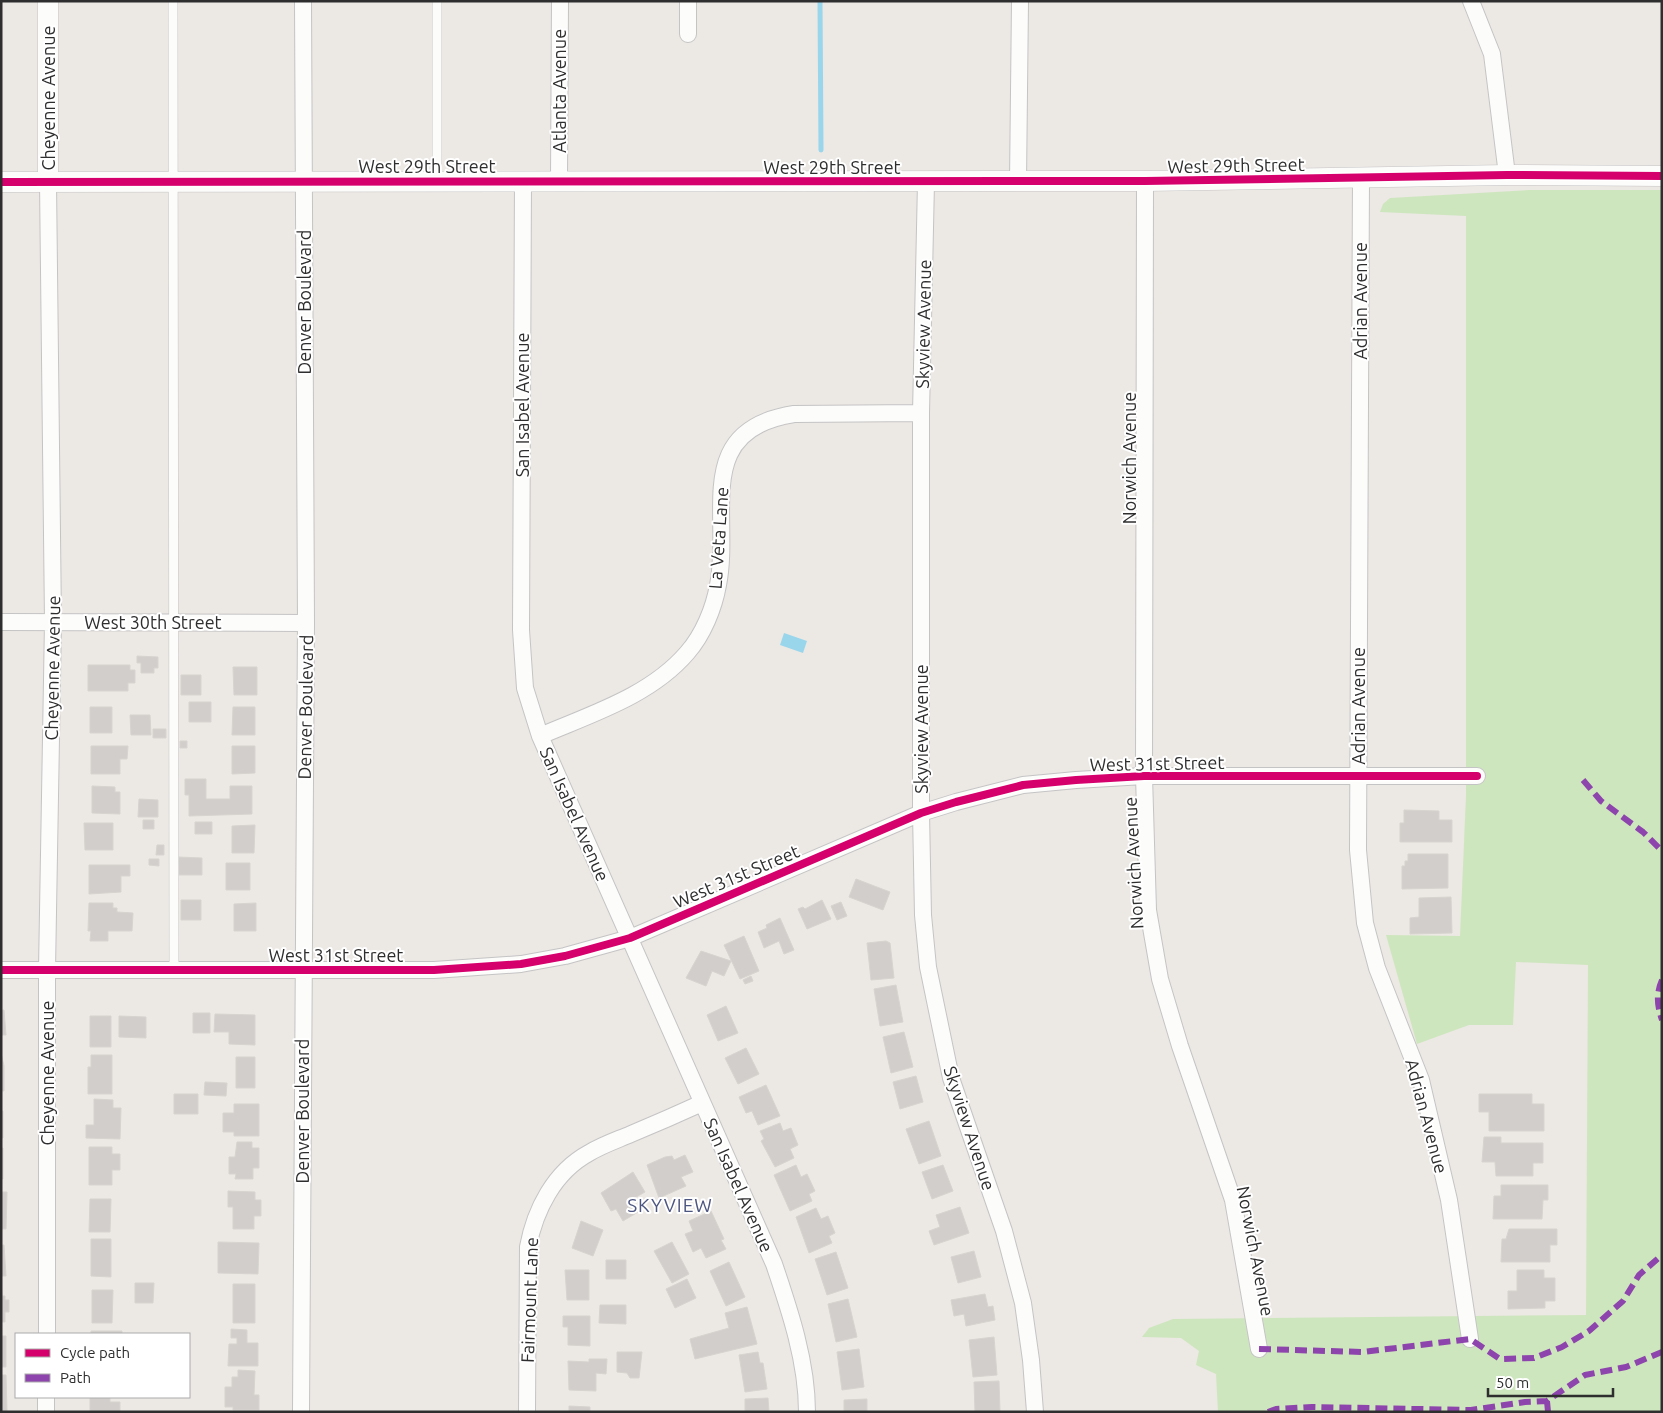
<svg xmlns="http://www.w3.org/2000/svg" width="1663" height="1413" font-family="Ubuntu,sans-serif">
	<rect width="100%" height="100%" fill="#ece8e4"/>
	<path fill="#cee6be" d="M1529,190H1662V1412H1218L1216,1374L1196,1365L1199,1351L1181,1338L1142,1337L1149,1328L1173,1319L1586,1315L1588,965L1516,962L1513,1025H1469L1417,1044L1386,935L1460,936L1466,796V216L1380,212L1383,204L1390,198Z"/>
	<path fill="#99d6ec" d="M784,633L807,641L803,653L780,645Z"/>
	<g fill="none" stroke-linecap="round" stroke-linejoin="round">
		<path stroke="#99d6ec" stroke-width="5" d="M820,1L821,150"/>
	</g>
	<path fill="#d1cecb" stroke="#d7d4d0" d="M137,656L158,657V668H154V673H141V663H137Z
		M88,665H130V670H135V683H128V691H88Z
		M233,667H257V695H234Z
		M181,675H201V695H181Z
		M189,702H211V722H189Z
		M90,707H112V733H90Z
		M233,707H255V735H232Z
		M130,715H150L151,735H131Z
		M153,729H166V738H153Z
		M180,741H187V748H180Z
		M91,746H128L127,759H120V774H91Z
		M232,746H255V773L232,774Z
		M185,779H206V799H230V786H252V814L189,816V795H185Z
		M92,786L115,787V792H120V814L92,813Z
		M139,799L158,800V817H138Z
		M1404,810L1439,811V820H1452V842H1400V823H1404Z
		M143,820H154V829H143Z
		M195,822H212V834H195Z
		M84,823H113V850H85Z
		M255,825L254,853H232V826Z
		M157,845H164V855H156Z
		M1408,854H1448V888L1402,889V866H1405V861H1408Z
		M178,857L202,858V875H178Z
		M149,859H159V866L149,865Z
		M226,863H250V890H226Z
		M89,865H130V876H121V892L89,894Z
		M856,879L890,892L883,910L849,897Z
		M1451,897L1452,933L1410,934V918L1419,917V898Z
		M181,900H201V920H181Z
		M822,900L831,919L807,929L798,909L803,907L805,909Z
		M841,902L847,916L837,920L831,906Z
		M89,903H113V908H117V912L133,913L132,931H108V941H90L91,931H88Z
		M256,903V931H234V904Z
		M780,918L794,950L784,954L779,941L764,948L758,932L767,928L766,925Z
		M744,936L759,971L740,979L724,945Z
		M886,941L890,943L894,978L871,980L867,943Z
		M701,951L731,961L724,976L712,971L706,986L686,978Z
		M751,976L753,981L745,984L743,980Z
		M896,985L903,1022L880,1026L874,989Z
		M726,1006L738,1033L718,1041L707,1015Z
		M1,1010H4L6,1035H1Z
		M193,1013H210V1033H193Z
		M215,1014L255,1015V1045L229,1044V1032H214Z
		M90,1016H111V1047H90Z
		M119,1016L146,1017V1038L119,1037Z
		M904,1032L913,1067L891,1073L883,1037Z
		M746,1048L759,1074L738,1084L725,1058Z
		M1,1053L4,1066V1091H1Z
		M91,1055H112V1094H88V1067H91Z
		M236,1057H255V1088H236Z
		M916,1076L923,1102L900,1109L893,1082Z
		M205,1082L227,1083L226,1096L204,1095Z
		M766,1085L780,1116L758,1125L752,1111L746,1113L739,1097Z
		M174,1094H198V1114H174Z
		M1479,1094H1532V1104H1544V1131H1489V1112H1479Z
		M94,1099L113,1100V1108H121L120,1139L86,1138V1125H94Z
		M234,1104H259V1136H234V1132H223V1113H234Z
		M1,1111H3V1138H1Z
		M929,1121L941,1156L919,1164L906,1129Z
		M780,1123L783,1131L791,1128L798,1145L790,1149L794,1158L775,1167L761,1141L764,1139L760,1131Z
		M1484,1137H1501V1143H1543V1163H1533V1176H1496L1495,1162H1482Z
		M237,1142H252V1148H259V1168H253V1179H235L236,1174H229V1157H235Z
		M89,1147H112V1154H120V1170H112V1185H89Z
		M1,1148H3V1179H1Z
		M685,1155L693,1172L681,1177L686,1186L659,1198L647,1165L665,1157L672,1156L674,1160Z
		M796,1165L801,1177L807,1174L815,1191L809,1194L812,1201L790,1211L774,1175Z
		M943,1165L953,1191L932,1199L922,1172Z
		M633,1172L645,1192L631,1200L638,1212L623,1221L616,1209L611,1211L601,1193Z
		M1501,1185H1548V1200H1543L1542,1219H1493L1494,1196H1501Z
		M228,1191L255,1192V1200H261V1216H254V1229H233V1207H228Z
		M1,1192H7L6,1229H1Z
		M90,1199H111L110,1232H89Z
		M960,1207L969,1233L934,1245L929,1231L940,1227L936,1215Z
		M816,1208L821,1219L828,1216L835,1233L829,1236L832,1243L809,1253L796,1217Z
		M711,1211L724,1239L721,1240L726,1249L706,1258L701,1248L693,1252L685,1234L693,1231L689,1221Z
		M581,1221L603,1230L593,1256L572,1248Z
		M1509,1229H1557V1245H1550V1262H1501L1502,1239H1506Z
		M91,1239H111V1277L91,1276Z
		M218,1242L259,1243L258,1274L218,1273Z
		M672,1242L689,1274L672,1283L654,1251Z
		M1,1245H4L6,1276H1Z
		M974,1251L981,1277L958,1283L951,1257Z
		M836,1252L848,1288L827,1295L815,1259Z
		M606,1260H626V1279H606Z
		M729,1262L745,1297L726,1306L710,1271Z
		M565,1270H589V1300H567Z
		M1517,1270H1544V1278H1555V1301H1545V1308L1508,1309V1291H1517Z
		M687,1279L696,1298L675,1308L666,1289Z
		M135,1283H154L153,1303H135Z
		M233,1284H255V1323H233Z
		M1,1285L2,1296H5V1300H9V1312H5V1322H1Z
		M92,1290H113L112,1323H92Z
		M985,1294L988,1307L993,1306L995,1320L966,1326L964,1314L954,1316L951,1300Z
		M848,1299L857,1337L836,1342L828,1304Z
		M600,1305H626V1324L599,1323Z
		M747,1307L757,1344L695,1359L690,1339L729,1328L725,1313Z
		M563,1316H590V1346L568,1345V1327H563Z
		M231,1329L247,1330V1343H258V1366H228L229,1344H237V1338H231Z
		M91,1331H122V1334H91Z
		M1,1336H6V1367H1Z
		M994,1337L997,1375L973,1377L969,1340Z
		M859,1349L864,1387L842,1390L837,1352Z
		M617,1352H642L639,1378H630L627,1373L617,1372Z
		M758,1352L760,1363H763L767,1389L745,1392L739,1355Z
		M589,1359H607L606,1374L596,1373V1391L569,1390L568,1361L589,1362Z
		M238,1370L255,1371L254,1395H259V1410H233V1407H225V1387H232V1377H238Z
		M1,1375H6L7,1412H1Z
		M999,1381L1000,1412H975L974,1382Z
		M90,1397H110V1402H120V1412H90Z
		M768,1398L769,1412H745V1399Z
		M867,1399V1412H844V1400Z
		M569,1406L590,1407V1412H569Z"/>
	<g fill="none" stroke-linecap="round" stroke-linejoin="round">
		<g stroke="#c5c4c5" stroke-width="10">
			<path id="service" d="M173,1L174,969
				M437,1V181"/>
		</g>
		<g stroke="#c5c4c5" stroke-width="18">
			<path id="minor" d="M1471,1L1492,54L1507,175
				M688,34V1
				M1361,177L1358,850L1365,923L1377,968L1421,1080L1449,1200L1470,1339
				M559,180L560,1
				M523,181L521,630L525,688L540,736L774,1264C790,1311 807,1362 807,1412
				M1145,181L1144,776L1148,910L1160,979L1180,1046L1233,1200L1259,1349
				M926,182L921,413V813L923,915L928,967L951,1078L1004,1231L1023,1303L1031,1360L1035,1412
				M1018,182L1020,1
				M1,622L306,623
				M540,736C591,714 650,696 687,653C703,635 714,608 718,585C732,515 691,430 794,414L921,413
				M1,970H434L521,964L565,956L630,938L921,813L956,802L1023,785L1076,780L1144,776H1477
				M47,1334V970L53,622L48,182
				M46,1412V1397
				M301,1412L306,623L303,1
				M527,1412L528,1247C535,1210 554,1172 589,1153C602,1145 617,1140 631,1134C655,1124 678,1114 702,1103"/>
		</g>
		<g stroke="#c5c4c5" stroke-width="21">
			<path id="tertiary" d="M1,182L1145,181L1507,175L1662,176
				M48,182V1"/>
		</g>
		<use href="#service" stroke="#fcfcfb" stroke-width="9"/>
		<use href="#minor" stroke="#fcfcfb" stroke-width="16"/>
		<use href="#tertiary" stroke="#fcfcfb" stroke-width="20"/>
		<path stroke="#8e44ad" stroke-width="6" stroke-dasharray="12 6" stroke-linecap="butt" d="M1583,780L1601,801L1643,832L1662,851
			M1662,980C1656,994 1657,1005 1662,1020
			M1259,1349L1363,1352L1470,1339L1500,1359L1534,1358L1562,1347L1589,1331L1623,1301L1639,1275L1662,1255
			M1547,1401L1548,1412
			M1268,1412L1276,1409L1312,1407L1471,1410L1525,1402L1547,1401L1585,1375L1626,1367L1662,1352"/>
		<g stroke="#fff" stroke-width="11">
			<path id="cycleway" d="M1,182L1145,181L1507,175L1662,176
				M1,970H434L521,964L565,956L630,938L921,813L956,802L1023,785L1076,780L1144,776H1477"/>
		</g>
		<use href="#cycleway" stroke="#d6006c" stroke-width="8"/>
	</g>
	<g text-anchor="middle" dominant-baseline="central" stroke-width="4" stroke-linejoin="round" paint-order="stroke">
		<g font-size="18" fill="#2e2e2e" stroke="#fff">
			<text transform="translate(559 91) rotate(-90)">Atlanta Avenue</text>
			<text transform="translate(48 98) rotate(-90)">Cheyenne Avenue</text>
			<text transform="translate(1236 165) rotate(-1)">West 29th Street</text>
			<text x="427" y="166">West 29th Street</text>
			<text x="832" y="167">West 29th Street</text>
			<text transform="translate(1360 301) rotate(-90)">Adrian Avenue</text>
			<text transform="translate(304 302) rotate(-90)">Denver Boulevard</text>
			<text transform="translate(923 324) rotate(-89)">Skyview Avenue</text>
			<text transform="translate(522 405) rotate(-90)">San Isabel Avenue</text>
			<text transform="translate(1129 458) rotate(-90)">Norwich Avenue</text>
			<text transform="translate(718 538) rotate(-86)">La Veta Lane</text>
			<text x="153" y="622">West 30th Street</text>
			<text transform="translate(52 668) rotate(-89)">Cheyenne Avenue</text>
			<text transform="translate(1358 706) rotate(-90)">Adrian Avenue</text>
			<text transform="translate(305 707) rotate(-89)">Denver Boulevard</text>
			<text transform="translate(921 729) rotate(-90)">Skyview Avenue</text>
			<text transform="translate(1157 763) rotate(-1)">West 31st Street</text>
			<text transform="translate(575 814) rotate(66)">San Isabel Avenue</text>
			<text transform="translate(1133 863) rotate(-93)">Norwich Avenue</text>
			<text transform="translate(736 876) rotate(-23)">West 31st Street</text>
			<text x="336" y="955">West 31st Street</text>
			<text transform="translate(47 1073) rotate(-90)">Cheyenne Avenue</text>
			<text transform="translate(302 1111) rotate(-90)">Denver Boulevard</text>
			<text transform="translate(1427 1116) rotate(75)">Adrian Avenue</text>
			<text transform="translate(970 1128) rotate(72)">Skyview Avenue</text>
			<text transform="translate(739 1185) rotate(66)">San Isabel Avenue</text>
			<text transform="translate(1256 1251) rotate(79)">Norwich Avenue</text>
			<text transform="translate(529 1300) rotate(-88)">Fairmount Lane</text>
		</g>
		<g font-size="19" letter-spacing="1" fill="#4d5680" stroke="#fff">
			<text x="670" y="1205">SKYVIEW</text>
		</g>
	</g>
	<rect width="1663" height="1413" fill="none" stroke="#2e2e2e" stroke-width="5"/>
	<rect x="15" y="1333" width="175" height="65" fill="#ffffff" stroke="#ababab"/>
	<rect x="25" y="1349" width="25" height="8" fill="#d6006c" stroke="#ababab"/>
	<text x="60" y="1358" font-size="15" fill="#2e2e2e">Cycle path</text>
	<rect x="25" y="1374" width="25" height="8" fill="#8e44ad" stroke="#ababab"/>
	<text x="60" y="1383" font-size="15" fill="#2e2e2e">Path</text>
	<path d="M1488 1388v8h125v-8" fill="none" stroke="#2e2e2e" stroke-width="2.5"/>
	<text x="1496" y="1388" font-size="15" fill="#2e2e2e" stroke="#ffffff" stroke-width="4" paint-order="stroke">50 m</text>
</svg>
